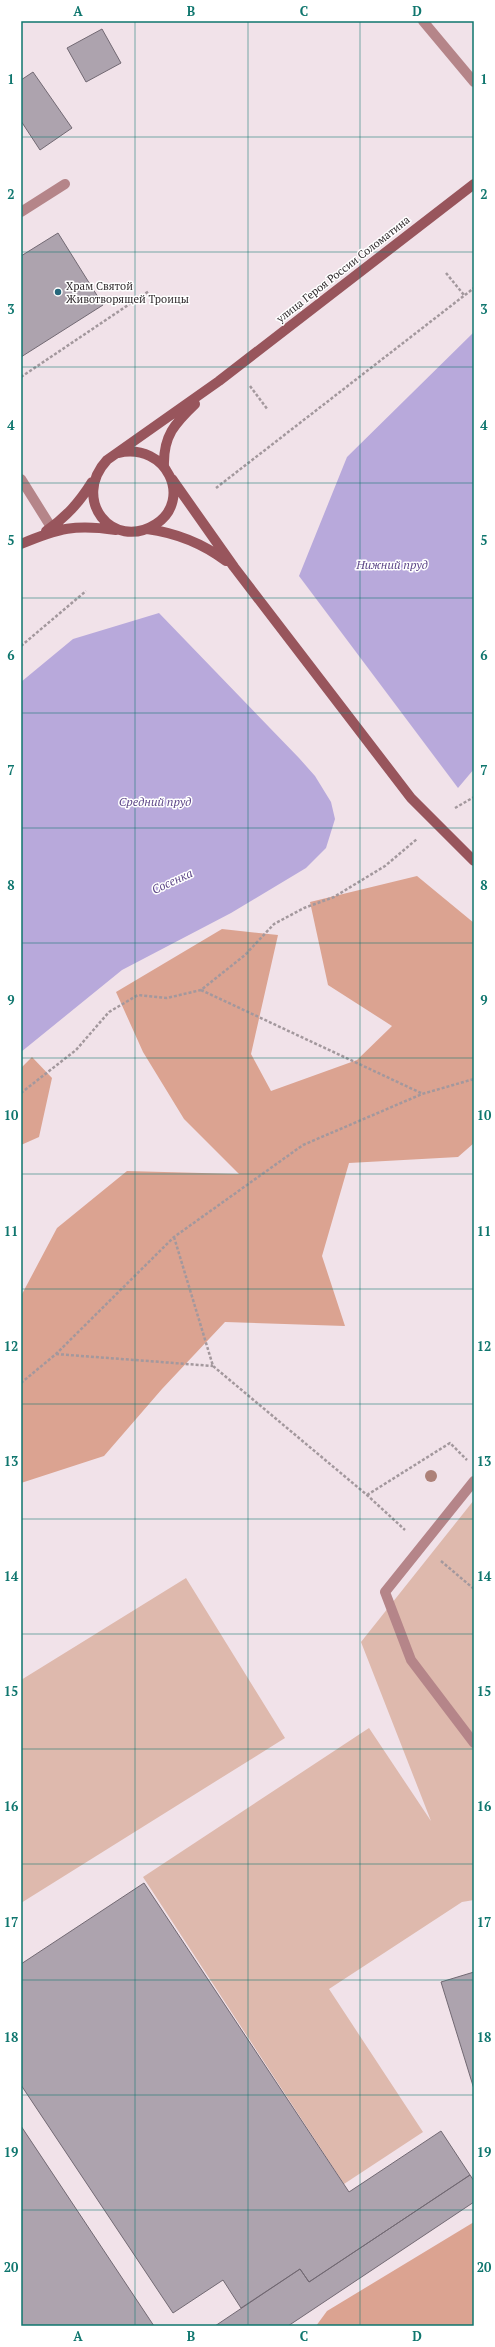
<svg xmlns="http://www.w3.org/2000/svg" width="495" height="2347" font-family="'PT Serif',serif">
	<rect width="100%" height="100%" fill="#f1e2e9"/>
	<path fill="#deb9ad" d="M474,1500V1900L462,1902L329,1989L423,2132L344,2184L143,1877L369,1728L431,1821L361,1642Z
		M186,1578L285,1738L21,1903V1680Z"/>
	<path fill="#dba391" d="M417,876L474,923V1143L458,1157L349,1163L322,1256L345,1326L225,1322L162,1389L104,1456L21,1483V1296L57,1228L127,1171L239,1174L184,1119L143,1052L116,992L222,929L278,935L251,1054L271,1091L357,1060L392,1026L328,985L310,902Z
		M32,1057L52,1078L39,1137L21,1145V1068Z
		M474,2222V2326H316L327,2311Z"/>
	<path fill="#b8a9db" d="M474,332V769L458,788L299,576L347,457Z
		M159,613L299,758L315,776L331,802L335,819L326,848L306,868L231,913L122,970L21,1052V682L73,639Z"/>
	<path fill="#ada3ae" stroke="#726973" d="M102,29L121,63L86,82L67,48Z
		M33,72L72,128L40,150L21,121V80Z
		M58,233L103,305L21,357V256Z
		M144,1883L349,2192L441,2131L470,2175L309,2282L300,2269L241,2308L223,2280L173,2313L21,2085V1964Z
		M474,1972V2089L441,1982Z
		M21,2126L154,2326H21Z
		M470,2175L474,2181V2202L288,2326H215L300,2269L309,2282Z"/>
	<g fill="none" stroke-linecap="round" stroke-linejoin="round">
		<path stroke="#a3989d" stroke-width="2.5" stroke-dasharray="3 2" stroke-linecap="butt" d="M446,273L464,295
			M21,377L149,291
			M250,386L268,410
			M216,488L474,288
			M21,646L86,591
			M455,808L474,797
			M201,990L421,1093
			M21,1093L76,1050L109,1012L138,995L167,998L201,990L245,955L274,924L304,908L334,897L385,866L417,839
			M174,1237L213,1366L367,1495L405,1530
			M56,1354L213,1366
			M21,1383L56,1354L174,1237L303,1145L422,1094L474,1079
			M367,1495L450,1443L467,1460
			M441,1561L474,1589"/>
		<path stroke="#b58589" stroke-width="10" d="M423,21L474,82
			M21,212L65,184
			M21,479L51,527
			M474,1481L385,1592L411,1660L474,1743"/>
		<path stroke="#98555c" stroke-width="10" d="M118,453C167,442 193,500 156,524C112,552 71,499 107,460L219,381L474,184
			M164,466C163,436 175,423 195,404
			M172,479L234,567L411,798L474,861
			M147,529C177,533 202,543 226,561
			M46,531C66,517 79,503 92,482
			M21,544C59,528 75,524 116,530"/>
	</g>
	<circle fill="#ad8178" cx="431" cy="1476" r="6"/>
	<path fill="none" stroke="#0f766e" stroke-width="1" stroke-opacity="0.55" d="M135,21V2326M248,21V2326M360,21V2326M21,137H474M21,252H474M21,367H474M21,483H474M21,598H474M21,713H474M21,828H474M21,943H474M21,1058H474M21,1174H474M21,1289H474M21,1404H474M21,1519H474M21,1634H474M21,1749H474M21,1864H474M21,1980H474M21,2095H474M21,2210H474"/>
	<circle fill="#26677b" stroke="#fff" stroke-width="1.5" cx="58" cy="292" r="4"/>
	<g text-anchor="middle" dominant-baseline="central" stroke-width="3" stroke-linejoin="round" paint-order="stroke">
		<g font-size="11" fill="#302a2d" stroke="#fff">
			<text transform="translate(343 269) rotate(-38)">улица Героя России Соломатина</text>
		</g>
		<g font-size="11" fill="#302a2d" stroke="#fff" text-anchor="start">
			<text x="66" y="286">Храм Святой<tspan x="66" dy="13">Животворящей Троицы</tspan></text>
		</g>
		<g font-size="12" font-style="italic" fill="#5f4989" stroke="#fff">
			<text x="392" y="564">Нижний пруд</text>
			<text x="155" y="801">Средний пруд</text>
			<text transform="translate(172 881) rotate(-25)">Сосенка</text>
		</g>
	</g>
	<rect width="495" height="2347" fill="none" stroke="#ffffff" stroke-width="44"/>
	<rect x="22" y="22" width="451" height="2303" fill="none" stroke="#0f766e" stroke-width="1.5"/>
	<g font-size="13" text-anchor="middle" font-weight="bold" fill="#0f766e">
		<text x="78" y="16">A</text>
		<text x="191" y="16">B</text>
		<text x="304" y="16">C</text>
		<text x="417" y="16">D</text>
		<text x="11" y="84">1</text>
		<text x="484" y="84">1</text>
		<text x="11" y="199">2</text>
		<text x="484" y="199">2</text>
		<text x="11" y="314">3</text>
		<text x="484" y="314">3</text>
		<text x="11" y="430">4</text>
		<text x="484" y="430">4</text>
		<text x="11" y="545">5</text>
		<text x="484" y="545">5</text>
		<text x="11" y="660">6</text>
		<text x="484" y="660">6</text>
		<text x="11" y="775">7</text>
		<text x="484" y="775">7</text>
		<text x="11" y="890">8</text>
		<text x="484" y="890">8</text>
		<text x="11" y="1005">9</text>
		<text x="484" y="1005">9</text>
		<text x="11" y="1120">10</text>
		<text x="484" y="1120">10</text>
		<text x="11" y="1236">11</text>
		<text x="484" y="1236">11</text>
		<text x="11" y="1351">12</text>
		<text x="484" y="1351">12</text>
		<text x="11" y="1466">13</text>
		<text x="484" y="1466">13</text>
		<text x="11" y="1581">14</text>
		<text x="484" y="1581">14</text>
		<text x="11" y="1696">15</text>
		<text x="484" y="1696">15</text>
		<text x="11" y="1811">16</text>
		<text x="484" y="1811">16</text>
		<text x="11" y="1927">17</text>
		<text x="484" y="1927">17</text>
		<text x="11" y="2042">18</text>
		<text x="484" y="2042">18</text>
		<text x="11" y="2157">19</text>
		<text x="484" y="2157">19</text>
		<text x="11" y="2272">20</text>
		<text x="484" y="2272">20</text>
		<text x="78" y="2341">A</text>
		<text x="191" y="2341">B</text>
		<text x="304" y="2341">C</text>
		<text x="417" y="2341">D</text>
	</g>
</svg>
